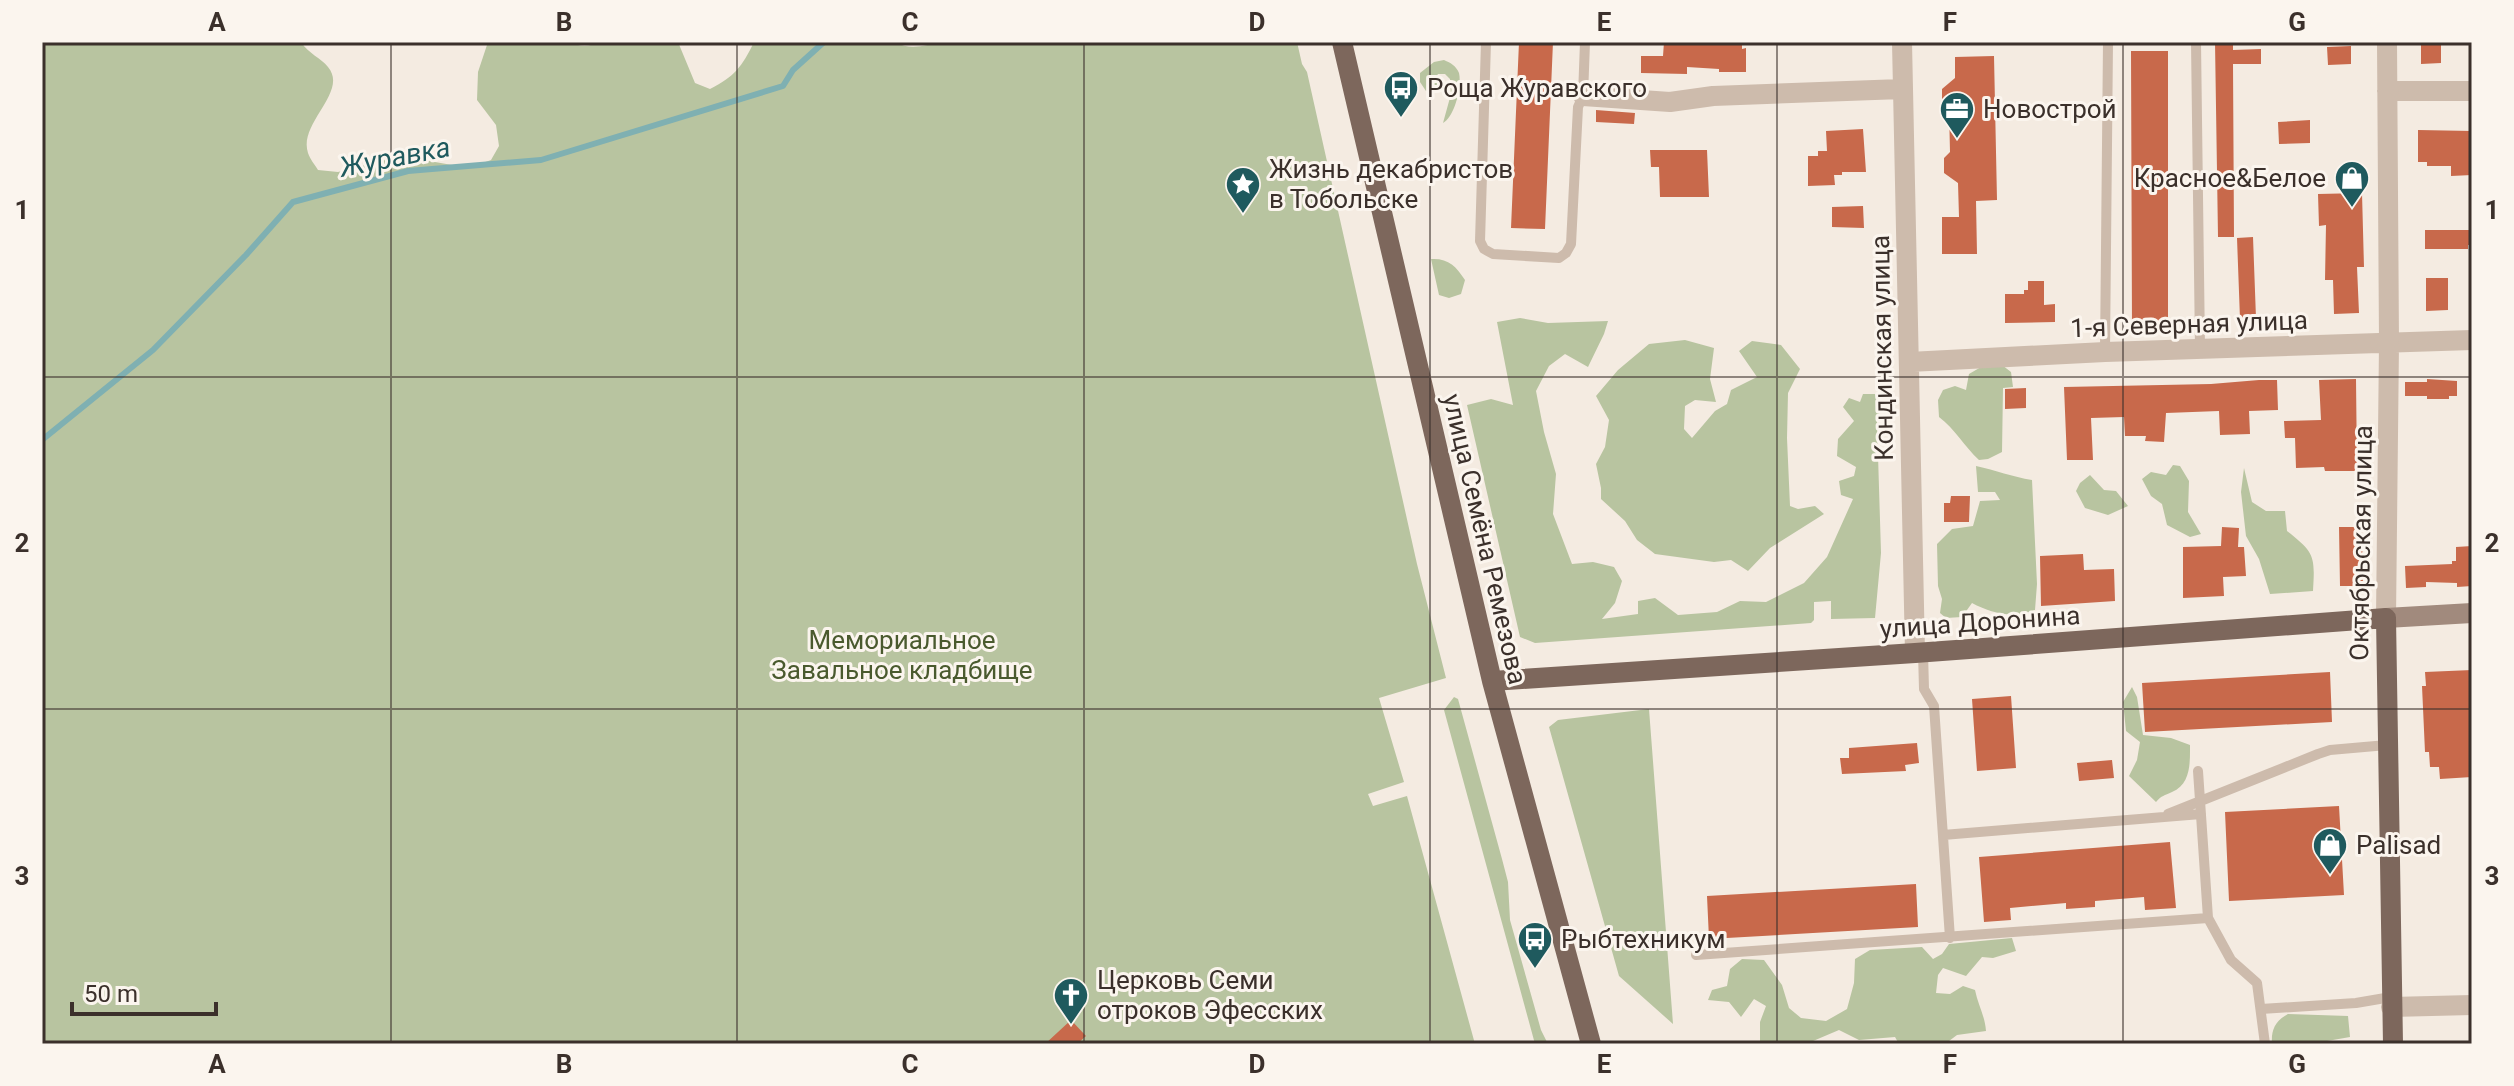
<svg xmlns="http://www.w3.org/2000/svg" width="2514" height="1086" font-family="Roboto,sans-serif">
	<rect width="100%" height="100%" fill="#f4ebe1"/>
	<path fill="#b8c4a0" d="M42,42H301C309,54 321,58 328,67C349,92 298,123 308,153C310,159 315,165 318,170L338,172L401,156L469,168L491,160L499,146L496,125L477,100L478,72L488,42H570C578,47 591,47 599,42H678L695,83L710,89C734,77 742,67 754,42H896C909,51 927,45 941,42H1297L1302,64L1307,72L1417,564L1446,678L1379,698L1404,782L1368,794L1373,806L1407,796L1475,1044H42Z
		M1444,60C1451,63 1456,66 1459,73C1462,86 1455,116 1443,123L1451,94L1450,79L1445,74H1438L1433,81H1443L1442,87L1436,92L1426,91L1420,82V73L1434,62Z
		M1431,259C1448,258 1456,266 1465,280L1461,294L1449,298L1439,295Z
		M1520,318L1548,323L1608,321L1604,334L1588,367L1565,354L1549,366L1536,391L1544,432L1556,474L1553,514L1572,564L1593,562L1614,567L1622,581L1615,603L1602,619L1638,614V601L1655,598L1678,615L1717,612L1740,601L1766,602L1804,583L1827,557L1853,499L1841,495L1839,481L1854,476L1856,467L1837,456L1838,439L1854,421L1843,407L1849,398L1860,402L1863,394H1875L1881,407L1877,422L1881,553L1875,618L1831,619V601L1814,602V620L1811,623L1535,643L1520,637L1467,405L1491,399L1513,405L1497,322Z
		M1685,340L1714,348L1710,379L1716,402L1695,400L1685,406L1684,429L1692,438L1715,411L1727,404L1731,390L1757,377L1739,351L1752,341L1781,345L1800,369L1788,393L1787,438L1790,506L1798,509L1815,506L1824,514L1770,548L1748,571L1731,560L1714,562L1655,554L1637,540L1625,521L1601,499V488L1596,464L1605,447L1609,420L1596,396L1618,370L1649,344Z
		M2002,365L2011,372L2013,387L2003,388L2002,452L1988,459L1979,460C1964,446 1955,429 1939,417L1938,400L1943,390L1955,386L1966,390L1969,374L1981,367Z
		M2173,465L2180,466L2189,481L2188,512L2201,534L2190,537L2167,525L2162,504L2151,496L2142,479L2151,472L2166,475Z
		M1976,466C1996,470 2012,477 2032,480L2037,584L2035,610C2013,619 1991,613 1972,603L1962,617L1946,618L1940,613L1942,599L1938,586L1937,544L1952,529L1973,526L1980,501L2000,500L1995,492H1978Z
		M2244,468L2252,502L2266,511H2285L2287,531C2315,553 2315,556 2313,591L2270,594L2259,559L2246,536L2241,492Z
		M2090,475L2104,490L2116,491L2128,506L2108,515L2085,508L2076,491L2080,483Z
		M2132,687L2137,697L2143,735L2171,738L2190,745C2190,763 2191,784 2172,792C2164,796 2162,795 2156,802L2129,776L2137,760L2140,742L2126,731L2123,702Z
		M1454,697L1458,699L1502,859L1508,882L1510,920L1541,1030L1548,1044H1535L1444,710Z
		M1649,709L1673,1024L1619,976L1549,727L1558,720Z
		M2012,938L2016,951L1993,958L1982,957L1966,976L1943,968L1938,975L1936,993L1950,994L1963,986L1975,990C1978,1005 1985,1016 1986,1031L1957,1035L1949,1041V1044H1899L1895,1037L1859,1040L1839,1030L1806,1044H1760V1022L1766,1006L1754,999L1741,1017L1729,1002L1708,1000L1712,990L1727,986L1730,969L1742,959L1764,960L1782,985L1789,1008L1801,1018L1826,1021L1847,1009L1854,983L1855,959L1870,950L1922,947L1933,959L1942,954L1949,944Z
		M2288,1014L2348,1016L2350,1037L2310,1044H2272C2271,1030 2275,1021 2288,1014Z"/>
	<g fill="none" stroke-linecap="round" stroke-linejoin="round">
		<path stroke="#7fb0b2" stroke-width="6" d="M42,440L153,350L246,255L293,202L408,171L541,160L783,86L793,70L824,42"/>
	</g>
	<path fill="#c8694b" d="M1519,42H1553L1545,229L1511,228Z
		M1664,42L1742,43V49L1746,48V72H1719V69L1687,67V74L1641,73V56H1663Z
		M2215,42H2233V50L2261,49V64H2233L2234,237H2218Z
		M2421,43H2441V63L2421,64Z
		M2351,46V64L2328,65L2327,47Z
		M2131,51H2168V329H2132Z
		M1994,56L1997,200L1976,201L1977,254H1942V217H1959L1958,183L1944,173V158L1950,152L1949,109L1942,104V89L1955,78V57Z
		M1596,110L1635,113L1634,124L1596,122Z
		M2310,120V143L2279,144L2278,122Z
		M1863,129L1866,172H1842V175H1834L1835,185L1808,186V156H1818V151H1827L1826,131Z
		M2418,130L2472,131V175L2451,176V166H2427V162H2418Z
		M1650,150H1707L1709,197H1660L1659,167H1651Z
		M2362,193L2364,267H2357L2359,313L2334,314L2333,280H2325L2326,225L2319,226L2318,194Z
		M1863,206L1864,228L1832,227V207Z
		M2425,230H2472V245H2468V249H2425Z
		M2253,237L2256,318L2240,319L2237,238Z
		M2426,278H2448V310L2426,311Z
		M2028,281H2044V305L2055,304V322L2005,323V294H2024V290H2028Z
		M2356,379L2357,471H2325L2324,467L2296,468L2295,438H2285L2284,421L2321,420L2319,380Z
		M2427,379L2457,381V396H2449V399H2427V396H2405V382H2427Z
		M2259,380H2277L2278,410L2249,411L2250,434L2220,435L2219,411L2166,413L2164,442L2145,441L2146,436H2125L2124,417L2091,418L2093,460H2067L2064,387L2211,384Z
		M2026,388V408L2005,409V389Z
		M1951,496H1970L1969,522H1944V503H1950Z
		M2222,527L2239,528L2238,547H2244L2246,576L2223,577L2224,596L2183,598V547L2221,546Z
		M2339,527H2362L2363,586H2340Z
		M2472,546V586L2457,587V583L2426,582V587L2406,588L2405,566L2452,564V561H2456V547Z
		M2083,554L2084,570L2114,569L2115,601L2041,606L2040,556Z
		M2472,670V777L2440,779L2439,767H2430L2429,752H2425L2422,686H2426L2425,672Z
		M2330,672L2332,722L2145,732L2142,683Z
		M2011,696L2016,768L1977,771L1972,699Z
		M1917,743L1919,763L1905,765L1906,771L1842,774L1840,758H1849V748Z
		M2112,760L2114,778L2079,781L2077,763Z
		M2339,806L2344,895L2229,901L2225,812Z
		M2170,842L2176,908L2145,910L2144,897L2095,901V907L2080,908L2066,909V903L2010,908L2011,920L1984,922L1979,857Z
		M1916,884L1918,927L1709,939L1707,896Z
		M1071,1020L1086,1036L1077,1044H1045Z"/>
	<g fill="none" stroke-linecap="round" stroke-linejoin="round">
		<path stroke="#cdbbac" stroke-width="10" d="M1486,42L1480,241L1484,249L1493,254L1559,258L1566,253L1571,244L1578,107L1583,96L1585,42
			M2196,42L2200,349
			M2105,352L2108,42
			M1923,652L1924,689L1934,706L1950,938
			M2198,771L2208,918L2231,960L2257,983L2265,1044
			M2168,814L2318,754L2330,750L2387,745
			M1943,835L2201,814
			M1696,955L2208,918
			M2261,1009L2356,1003L2391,997"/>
		<path stroke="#cdbbac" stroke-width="20" d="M1902,42L1915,653
			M2387,91H2472
			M1583,96L1670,102L1713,96L1902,89
			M1909,362L2105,352L2472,340
			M2386,618L2389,343L2387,42
			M2391,1007L2472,1005"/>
		<path stroke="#a18a7d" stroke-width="20" d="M2386,618L2472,613"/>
		<path stroke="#7d675c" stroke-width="20" d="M1342,42L1492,681L1591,1044
			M1492,681L1915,653L2386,618L2393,1044"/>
	</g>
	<path fill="none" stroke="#3b302b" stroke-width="2" stroke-opacity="0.55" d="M391,42V1044M737,42V1044M1084,42V1044M1430,42V1044M1777,42V1044M2123,42V1044M42,377H2472M42,709H2472"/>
	<defs>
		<g id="bus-pin" transform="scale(1.8)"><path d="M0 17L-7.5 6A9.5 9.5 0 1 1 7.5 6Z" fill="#1f5a5e" stroke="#fbf5ee"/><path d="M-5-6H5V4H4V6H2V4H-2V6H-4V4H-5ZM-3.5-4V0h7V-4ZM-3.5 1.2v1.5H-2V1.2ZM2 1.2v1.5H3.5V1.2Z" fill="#fff"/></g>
		<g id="office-pin" transform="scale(1.8)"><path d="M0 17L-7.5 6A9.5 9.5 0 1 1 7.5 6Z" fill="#1f5a5e" stroke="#fbf5ee"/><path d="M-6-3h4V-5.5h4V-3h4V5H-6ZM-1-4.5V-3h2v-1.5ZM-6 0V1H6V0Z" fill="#fff"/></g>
		<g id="shop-pin" transform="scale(1.8)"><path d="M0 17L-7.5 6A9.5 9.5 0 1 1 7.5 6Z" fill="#1f5a5e" stroke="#fbf5ee"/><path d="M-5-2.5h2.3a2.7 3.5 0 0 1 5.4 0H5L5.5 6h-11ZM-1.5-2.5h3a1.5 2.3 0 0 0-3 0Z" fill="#fff"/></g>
		<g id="sight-pin" transform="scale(1.8)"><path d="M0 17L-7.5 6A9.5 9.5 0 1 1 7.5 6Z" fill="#1f5a5e" stroke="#fbf5ee"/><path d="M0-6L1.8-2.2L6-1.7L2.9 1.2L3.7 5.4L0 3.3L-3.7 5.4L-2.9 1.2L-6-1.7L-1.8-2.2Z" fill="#fff"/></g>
		<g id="church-pin" transform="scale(1.8)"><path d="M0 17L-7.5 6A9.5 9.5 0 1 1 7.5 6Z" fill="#1f5a5e" stroke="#fbf5ee"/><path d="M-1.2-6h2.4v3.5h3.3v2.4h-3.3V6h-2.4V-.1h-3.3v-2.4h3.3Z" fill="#fff"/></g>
	</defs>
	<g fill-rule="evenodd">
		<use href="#bus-pin" x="1401" y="88"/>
		<use href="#office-pin" x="1957" y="109"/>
		<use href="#shop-pin" x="2352" y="178"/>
		<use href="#sight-pin" x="1243" y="184"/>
		<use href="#shop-pin" x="2330" y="845"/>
		<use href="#bus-pin" x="1535" y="939"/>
		<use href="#church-pin" x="1071" y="995"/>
	</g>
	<g text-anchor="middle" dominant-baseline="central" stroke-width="6" stroke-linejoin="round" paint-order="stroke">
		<g font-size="26" fill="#3b302b" stroke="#fbf5ee" text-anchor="start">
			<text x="1427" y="88">Роща Журавского</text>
			<text x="1983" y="109">Новострой</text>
			<text x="1269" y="169">Жизнь декабристов<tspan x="1269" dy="30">в Тобольске</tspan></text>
			<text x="2326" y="178" text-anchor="end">Красное&amp;Белое</text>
			<text x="2356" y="845">Palisad</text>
			<text x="1561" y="939">Рыбтехникум</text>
			<text x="1097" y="980">Церковь Семи<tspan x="1097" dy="30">отроков Эфесских</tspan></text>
		</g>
		<g font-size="26" fill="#3b302b" stroke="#fbf5ee">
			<text transform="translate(2189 324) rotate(-2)">1-я Северная улица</text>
			<text transform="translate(1882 348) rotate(-91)">Кондинская улица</text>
			<text transform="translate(1485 539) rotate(77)">улица Семёна Ремезова</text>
			<text transform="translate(2361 543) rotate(-89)">Октябрьская улица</text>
			<text transform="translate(1980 622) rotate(-4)">улица Доронина</text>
		</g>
		<g font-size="26" fill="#4a5a2e" stroke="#fbf5ee">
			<text x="902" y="640">Мемориальное<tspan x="902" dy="30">Завальное кладбище</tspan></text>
		</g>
		<g font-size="28" font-style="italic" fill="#1f5a5e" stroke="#fbf5ee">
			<text transform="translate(395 157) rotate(-11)">Журавка</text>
		</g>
	</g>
	<rect width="2514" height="1086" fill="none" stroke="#fbf5ee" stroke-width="88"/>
	<path d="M72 1002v12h144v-12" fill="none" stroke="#3b302b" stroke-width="4"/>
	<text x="84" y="1002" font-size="24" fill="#3b302b" stroke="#fbf5ee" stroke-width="6" paint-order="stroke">50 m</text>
	<rect x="44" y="44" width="2426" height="998" fill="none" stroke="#3b302b" stroke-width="3"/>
	<g font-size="26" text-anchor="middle" font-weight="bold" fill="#3b302b">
		<text x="217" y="31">A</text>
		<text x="564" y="31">B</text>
		<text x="910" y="31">C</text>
		<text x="1257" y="31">D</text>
		<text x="1604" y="31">E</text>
		<text x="1950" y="31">F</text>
		<text x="2297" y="31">G</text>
		<text x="22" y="219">1</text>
		<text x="2492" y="219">1</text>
		<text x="22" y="552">2</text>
		<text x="2492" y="552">2</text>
		<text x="22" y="885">3</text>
		<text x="2492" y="885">3</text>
		<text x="217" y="1073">A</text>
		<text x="564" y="1073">B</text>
		<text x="910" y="1073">C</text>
		<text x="1257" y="1073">D</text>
		<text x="1604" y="1073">E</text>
		<text x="1950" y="1073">F</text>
		<text x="2297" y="1073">G</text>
	</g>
</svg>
